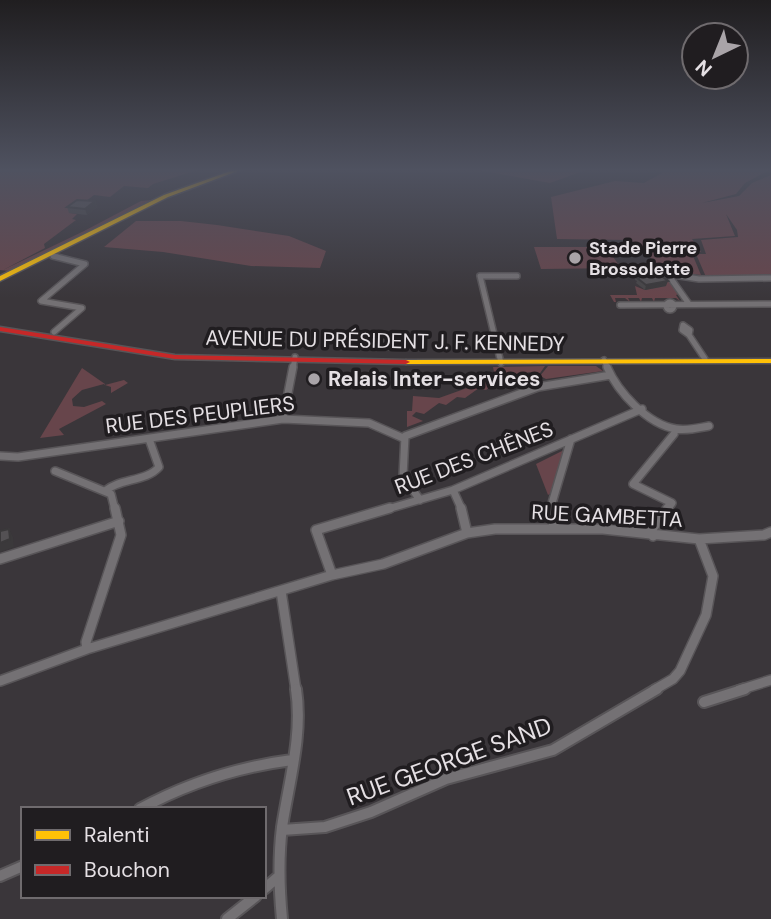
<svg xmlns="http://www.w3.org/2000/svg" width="771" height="919" font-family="'DM Sans',sans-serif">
	<rect width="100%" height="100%" fill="#3a363a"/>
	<path fill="#67454b" d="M0,169H201L153,184L148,188L124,186L110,197L94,195L70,213L77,214L72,219L76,220L44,244L45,248L3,270L84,231L141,201L152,200L9,271L0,270Z
		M472,169H589L550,183Z
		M660,169H771L745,183L736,194L702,203L739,196L752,183L771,175V277H706L696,254H706L701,240L738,237L737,230L726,214L735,236L692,239L701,252L691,251L701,275L666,271L630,240L557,239L551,197L615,181L644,183L662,173Z
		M136,221H181L217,225L289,236L326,251L320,268L251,266L163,252L104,247Z
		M534,247H606L621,268L541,269Z
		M664,280H669L679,294L676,295L680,301L676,298H655L654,302L652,298H642L641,302L639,298H628L630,302L625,298H615L616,302H614L610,295H637L635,286L645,290Z
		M545,366L538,376L529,372L524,375L517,374L504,384L495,383L486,390L479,388L465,398L457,397L446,405L439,403L424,414L416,412L412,416L423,421L407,427V411H412L413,396L439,398L495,378L493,367Z
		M548,366H596L603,371L546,379L540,376Z
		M82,368L105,384V385L124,380L128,383L111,393V387L105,385L104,384L82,390L72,399L73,406L84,407L102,401L106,404L59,429L64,435L40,438Z
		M564,450L551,493L548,495L536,464Z"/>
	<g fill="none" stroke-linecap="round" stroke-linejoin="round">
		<g stroke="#585558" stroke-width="6">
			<path id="street-far4" d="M53,256L58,257"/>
		</g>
		<g stroke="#585558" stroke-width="8">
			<path id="street-far3" d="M53,256L85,264L41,301L82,308L54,332
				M657,268L667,274L653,275L646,271Z
				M667,274L699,279L771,278
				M672,280L689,304
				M666 306a4 4 0 1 1 8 0a4 4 0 1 1-8 0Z
				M620,305L771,304
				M683,325L690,330L689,335L682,330Z
				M689,335L705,359
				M604,360L608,369
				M501,363L480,276H517
				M293,369L295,357"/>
		</g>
		<g stroke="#585558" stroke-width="10">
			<path id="street-far2" d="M607,367C618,392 647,424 676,429C687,431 698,428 709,426
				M283,419L293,367
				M0,456L18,457L283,419L369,423L403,438
				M55,471L111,494L115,510
				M453,490L462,510
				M105,491C120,478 146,482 159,467L149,439
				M420,500L403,476L405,436L538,387L611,375
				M384,510L453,490L642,409
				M550,510L571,439
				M667,510L672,503L633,484L674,434"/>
		</g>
		<g stroke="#585558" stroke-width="12">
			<path id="street-far1" d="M461,508L467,533
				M549,508L555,529
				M653,536L652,529L668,508
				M0,559L119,521
				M332,575L316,530L390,508
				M281,591L296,690
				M87,649L86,642L121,535L115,508
				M0,681L87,649L332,575L383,564L467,533L495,529H603L699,539L764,535L771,532
				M654,690L673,679L680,671L706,615L713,576L699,539
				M739,690L771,680"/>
		</g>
		<g stroke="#585558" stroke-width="14">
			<path id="street" d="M704,702L745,689
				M140,809C188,783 238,767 292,760
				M282,830L325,827L371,812L446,779L553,750L657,689
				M0,876L23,866
				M264,889L278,877
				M227,919L256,896
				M282,919C279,888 278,859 282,827C289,781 303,735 296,689"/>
		</g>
		<g stroke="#585558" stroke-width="3">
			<path id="slow" d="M236,169H243L168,197L0,281V276L164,195Z
				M771,359V363L406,364L402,362L406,360Z"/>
		</g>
		<g stroke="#585558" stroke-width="3">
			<path id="jam" d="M0,327L175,355L406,360L410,362L406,364L175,359L0,331Z"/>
		</g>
		<use href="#street-far4" stroke="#747174" stroke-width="4.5"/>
		<use href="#street-far3" stroke="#747174" stroke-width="5"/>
		<use href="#street-far2" stroke="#747174" stroke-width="7"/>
		<use href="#street-far1" stroke="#747174" stroke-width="9"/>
		<use href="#street" stroke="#747174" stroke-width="10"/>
		<use href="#slow" fill="#ffc107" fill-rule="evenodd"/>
		<use href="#jam" fill="#c62828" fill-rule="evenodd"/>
	</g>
	<path fill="#484648" d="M95,201L97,207L87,215L69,213L67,207Z
		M636,276L666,286L645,290L636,283L637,281L635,280Z
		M373,336H397V351H373Z"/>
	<path fill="#3b393b" d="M95,201L97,207L87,215L85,209Z
		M668,281L666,286L645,290L646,285Z
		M9,529L13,537L14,547L0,552V543Z"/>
	<path fill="#545154" stroke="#3b393b" stroke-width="2" d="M77,200L95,201L85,209L67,207Z
		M647,272L660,275L668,281L646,285L637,278H640L636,276Z
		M373,336H397V344L373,343Z
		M9,529L10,539L0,543V531Z"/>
	<linearGradient id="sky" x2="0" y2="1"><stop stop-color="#201e20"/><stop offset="0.57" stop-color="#4f5260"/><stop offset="1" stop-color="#4f5260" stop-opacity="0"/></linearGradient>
	<rect width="771" height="298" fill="url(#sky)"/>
	<g fill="#a9a4a8" stroke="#201d20" stroke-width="2.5">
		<circle cx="575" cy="258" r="7"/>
		<circle cx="314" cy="379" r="7"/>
	</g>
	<g text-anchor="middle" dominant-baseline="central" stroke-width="7" stroke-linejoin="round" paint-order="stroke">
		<g font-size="18" font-weight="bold" fill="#e5e0e4" stroke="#201d20" text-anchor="start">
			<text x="589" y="248">Stade Pierre<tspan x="589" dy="21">Brossolette</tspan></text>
		</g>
		<g font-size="21" fill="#e5e0e4" stroke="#201d20">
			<text transform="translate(385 341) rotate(1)">AVENUE DU PRÉSIDENT J. F. KENNEDY</text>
			<text transform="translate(200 415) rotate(-7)">RUE DES PEUPLIERS</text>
			<text transform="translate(474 458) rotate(-21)">RUE DES CHÊNES</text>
			<text transform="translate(607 516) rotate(3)">RUE GAMBETTA</text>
		</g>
		<g font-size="21" font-weight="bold" fill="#e5e0e4" stroke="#201d20" text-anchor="start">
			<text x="328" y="379">Relais Inter-services</text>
		</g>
		<g font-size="24" fill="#e5e0e4" stroke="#201d20">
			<text transform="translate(449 761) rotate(-20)">RUE GEORGE SAND</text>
		</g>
	</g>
	<rect x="21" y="807" width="245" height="91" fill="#201d20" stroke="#6f6b6e" stroke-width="2"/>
	<rect x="35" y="830" width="35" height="10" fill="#ffc107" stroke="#6f6b6e" stroke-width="2"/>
	<text x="84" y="842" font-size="21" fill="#e5e0e4">Ralenti</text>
	<rect x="35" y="865" width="35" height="10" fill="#c62828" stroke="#6f6b6e" stroke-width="2"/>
	<text x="84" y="877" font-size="21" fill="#e5e0e4">Bouchon</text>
	<g transform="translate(715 56) rotate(223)"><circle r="33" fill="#201d20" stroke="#6f6b6e" stroke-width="2"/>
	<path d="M0-5L12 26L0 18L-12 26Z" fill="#a9a4a8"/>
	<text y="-10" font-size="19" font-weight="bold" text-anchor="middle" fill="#e5e0e4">N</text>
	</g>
</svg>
